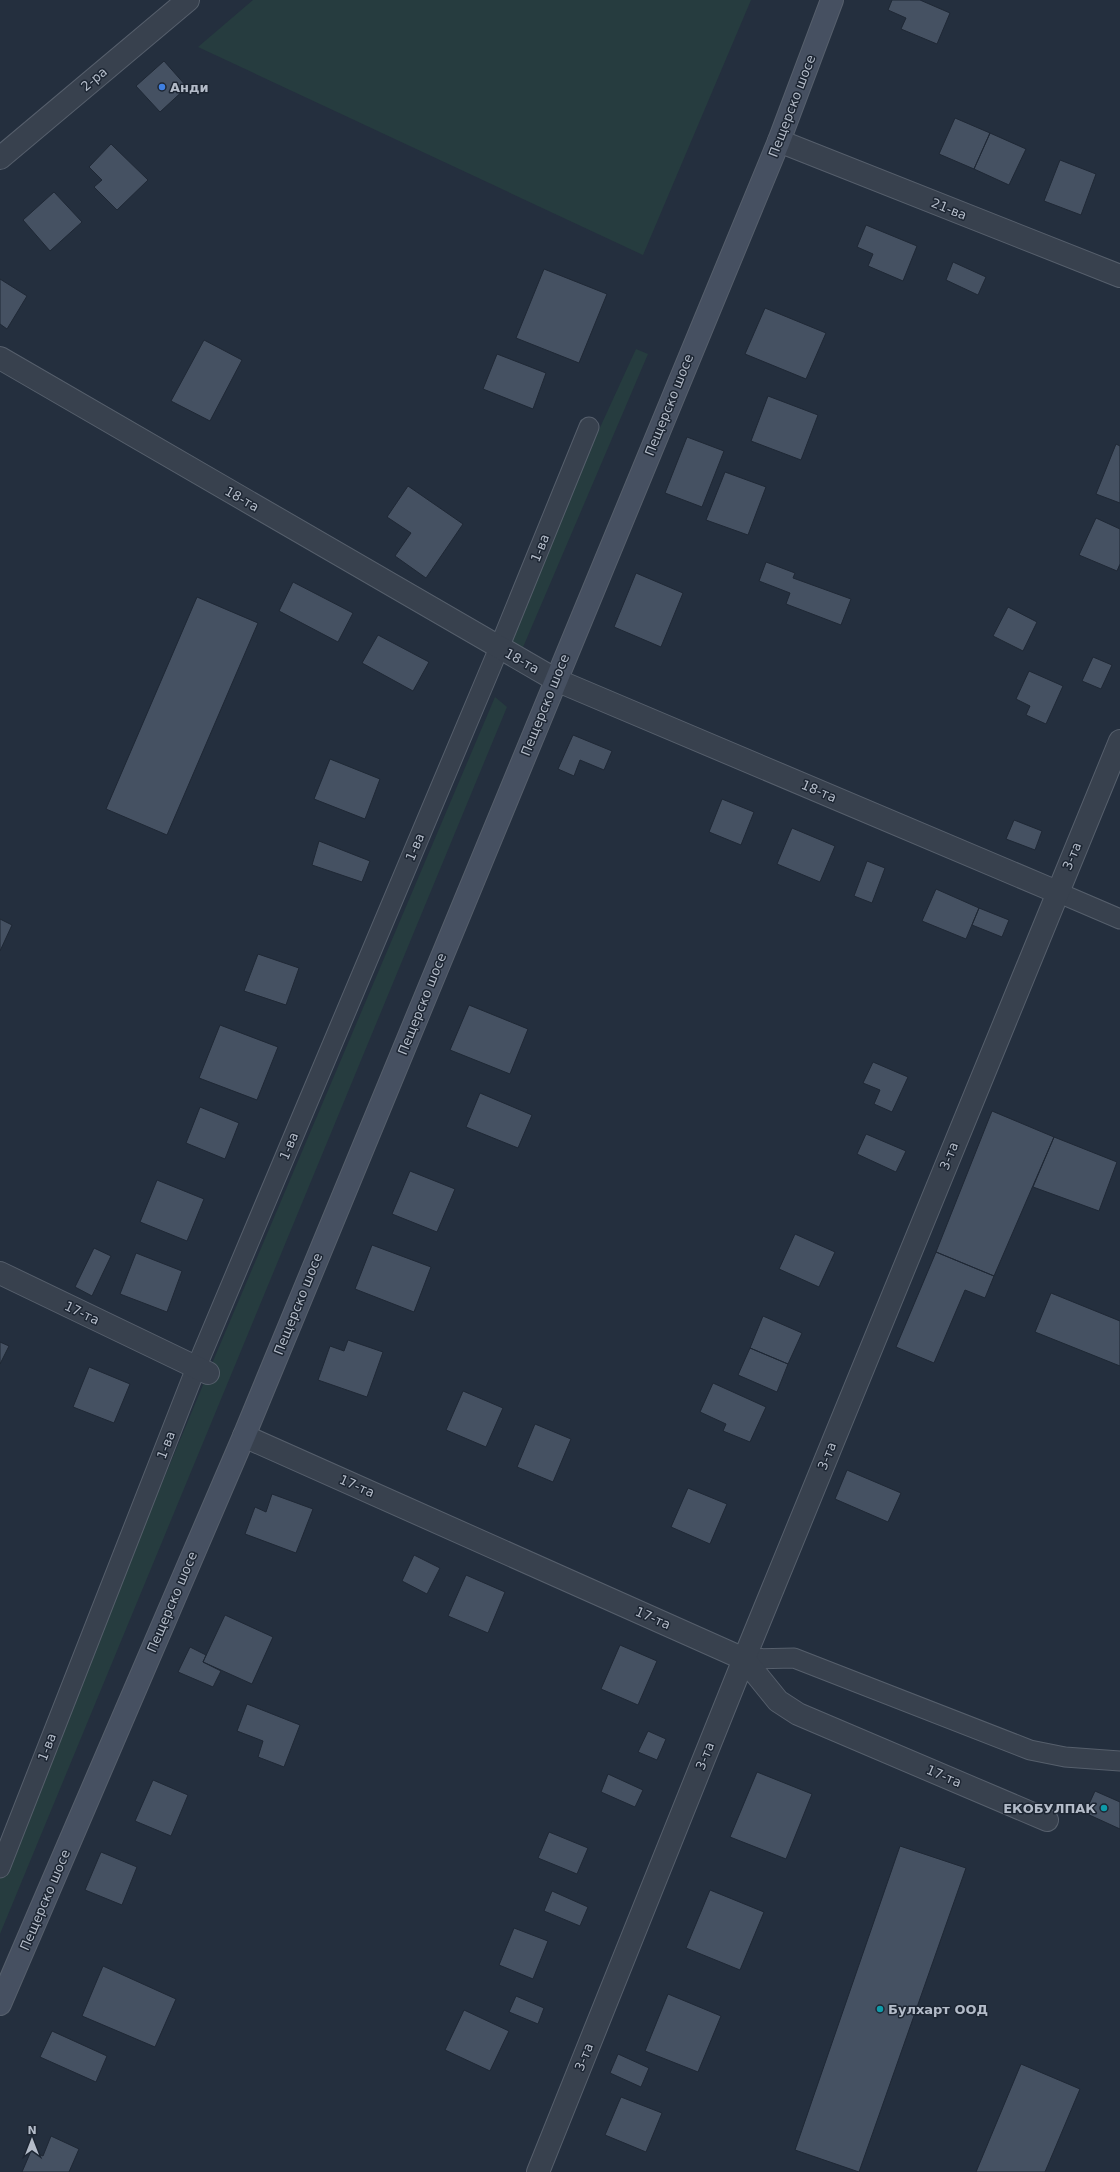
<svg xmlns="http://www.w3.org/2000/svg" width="1120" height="2172" font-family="'DejaVu Sans',sans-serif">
	<rect width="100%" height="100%" fill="#242f3e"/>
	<path fill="#263c3f" d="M253,0H751L643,255L198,47Z
		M636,349L648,354L518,659L499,648Z
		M495,697L507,707L0,1934V1871L208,1373Z"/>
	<path fill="#455162" stroke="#1f2835" d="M892,0H920L950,13L937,44L901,29L906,18L888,10Z
		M164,61L187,87L160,112L136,86Z
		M955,118L990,133L974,169L939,154Z
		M990,133L1026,149L1009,185L974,169Z
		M111,144L148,180L117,210L94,187L102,180L89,167Z
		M1060,160L1096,174L1081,215L1044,201Z
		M54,192L82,222L50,251L23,220Z
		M866,225L917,246L903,281L868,266L873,254L857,247Z
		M953,262L986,277L978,295L946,280Z
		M544,269L607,294L579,363L516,338Z
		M0,279L27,296L7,329L0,324Z
		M765,308L826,333L806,379L745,354Z
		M204,340L242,360L210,421L171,401Z
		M497,354L546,373L533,409L483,389Z
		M768,396L818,415L801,460L751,441Z
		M687,437L724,451L702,507L665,493Z
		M1116,444L1120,446V503L1096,494Z
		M725,472L766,487L748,535L706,520Z
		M408,486L463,524L426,578L395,556L411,533L387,517Z
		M1096,518L1120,529V564L1117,571L1079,555Z
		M766,562L795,573L793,578L851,599L841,625L786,604L790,593L759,581Z
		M636,573L683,593L661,647L614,627Z
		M293,582L353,613L338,642L279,611Z
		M197,597L258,623L167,835L106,809Z
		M1008,607L1037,622L1023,651L993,636Z
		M378,635L429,662L413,691L362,663Z
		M1093,657L1112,665L1101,689L1082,681Z
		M1029,671L1063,686L1046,724L1026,715L1030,706L1016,699Z
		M573,735L612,751L604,770L580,760L574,776L558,769Z
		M330,759L380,779L365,819L314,799Z
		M722,799L754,812L741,845L709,832Z
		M1014,820L1042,831L1035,850L1006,839Z
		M792,828L835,846L820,882L777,864Z
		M319,841L370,861L362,882L312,865Z
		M867,861L885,868L872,903L854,896Z
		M936,889L979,908L966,939L922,921Z
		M979,908L1009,920L1002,937L972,925Z
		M0,919L12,925L0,951Z
		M258,954L299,968L286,1005L244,991Z
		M469,1005L528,1029L510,1074L450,1050Z
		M220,1025L278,1047L257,1100L199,1078Z
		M873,1062L908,1077L892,1112L874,1104L880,1090L863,1083Z
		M480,1093L532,1115L518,1148L466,1127Z
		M200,1107L239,1123L225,1159L186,1143Z
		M992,1111L1054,1137L994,1276L936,1252Z
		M866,1134L906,1151L896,1172L857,1154Z
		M1054,1137L1117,1162L1099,1211L1033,1187Z
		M410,1171L455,1189L437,1232L392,1214Z
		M157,1180L204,1199L187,1241L140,1222Z
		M795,1234L835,1252L819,1287L779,1269Z
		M372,1245L431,1267L414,1312L355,1289Z
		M94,1248L111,1256L92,1296L75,1287Z
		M936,1252L994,1276L985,1298L965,1290L934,1363L896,1347Z
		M136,1253L182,1271L167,1312L120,1294Z
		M1051,1293L1120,1321V1366L1035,1332Z
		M763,1316L802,1333L788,1364L750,1348Z
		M348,1340L383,1352L367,1397L318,1380L330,1346L344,1351Z
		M0,1342L9,1346L0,1364Z
		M750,1348L788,1364L777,1392L738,1375Z
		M89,1367L130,1384L114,1423L73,1407Z
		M713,1383L766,1407L750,1442L723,1431L726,1424L700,1412Z
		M463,1391L503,1408L486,1447L446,1430Z
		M535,1424L571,1439L553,1482L517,1467Z
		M847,1470L901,1493L888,1522L835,1499Z
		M688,1488L727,1504L710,1544L671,1527Z
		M272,1494L313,1509L296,1553L245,1534L255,1507L266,1512Z
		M414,1555L440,1568L427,1594L402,1581Z
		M466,1575L505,1592L488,1633L448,1616Z
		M225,1615L273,1637L252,1684L203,1662Z
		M620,1645L657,1661L638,1705L601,1689Z
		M190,1647L206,1655L203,1662L221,1671L213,1687L178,1672Z
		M247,1704L300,1725L284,1767L258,1757L263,1741L237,1731Z
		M648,1731L666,1739L657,1760L638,1752Z
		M757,1772L812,1794L786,1859L730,1837Z
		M608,1774L643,1790L635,1807L601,1792Z
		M153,1780L188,1795L171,1836L135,1821Z
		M1095,1791L1120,1802V1829L1085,1813Z
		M549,1832L588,1848L577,1874L538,1858Z
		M900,1846L966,1868L859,2172L795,2150Z
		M101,1852L137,1867L122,1905L85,1890Z
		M710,1890L764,1912L740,1970L686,1948Z
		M552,1891L588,1907L580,1926L544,1911Z
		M514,1928L548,1941L533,1979L499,1965Z
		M103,1966L176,1999L155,2047L82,2016Z
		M668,1994L721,2016L698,2072L645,2051Z
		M516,1996L544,2008L538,2024L509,2012Z
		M464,2010L509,2031L490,2071L445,2050Z
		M52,2031L107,2056L96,2082L40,2057Z
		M618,2054L649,2068L641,2087L610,2073Z
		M1021,2064L1080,2089L1045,2172H976Z
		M621,2097L662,2113L646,2152L605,2135Z
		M51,2136L79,2149L69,2172H22L31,2151L43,2156Z"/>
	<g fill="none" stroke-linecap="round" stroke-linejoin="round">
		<g stroke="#565f6c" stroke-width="21">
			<path id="lane" d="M1057,892L1120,919
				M744,1659L794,1658L1030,1750L1065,1757L1120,1761
				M0,1868L196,1368L499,648L589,427"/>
		</g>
		<g stroke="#565f6c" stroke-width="24">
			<path id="street" d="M779,141L1120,276
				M0,158L188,0
				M0,358L556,680L1057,892
				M0,1273L208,1373
				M244,1436L744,1659L778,1701L798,1714L1047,1820
				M538,2172L744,1659L1120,741"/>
		</g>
		<g stroke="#565f6c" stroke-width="24">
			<path id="secondary" d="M0,2004L244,1436L779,141L832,0"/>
		</g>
		<use href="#lane" stroke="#38414e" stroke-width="19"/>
		<use href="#street" stroke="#38414e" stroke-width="22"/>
		<use href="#secondary" stroke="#465061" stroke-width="22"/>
	</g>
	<circle fill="#3f7fe0" stroke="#1d2633" stroke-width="1.5" cx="162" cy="87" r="4"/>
	<g fill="#0f9aa8" stroke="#1d2633" stroke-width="1.5">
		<circle cx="1104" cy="1808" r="4"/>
		<circle cx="880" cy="2009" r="4"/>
	</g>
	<g text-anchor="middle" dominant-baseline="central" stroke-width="3" stroke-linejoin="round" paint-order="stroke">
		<g font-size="13" fill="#b4bcc9" stroke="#1d2633">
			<text transform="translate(94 79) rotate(-40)">2-ра</text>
			<text transform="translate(792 106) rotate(-69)">Пещерско шосе</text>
			<text transform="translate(949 209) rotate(22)">21-ва</text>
			<text transform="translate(669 405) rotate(-68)">Пещерско шосе</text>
			<text transform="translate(242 499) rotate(30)">18-та</text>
			<text transform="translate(540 548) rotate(-68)">1-ва</text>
			<text transform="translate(522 661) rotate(29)">18-та</text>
			<text transform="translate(545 705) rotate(-68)">Пещерско шосе</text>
			<text transform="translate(819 791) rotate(23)">18-та</text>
			<text transform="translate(415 847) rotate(-67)">1-ва</text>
			<text transform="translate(1072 856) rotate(-67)">3-та</text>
			<text transform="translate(422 1004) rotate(-68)">Пещерско шосе</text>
			<text transform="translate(289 1146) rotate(-67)">1-ва</text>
			<text transform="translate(949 1156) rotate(-68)">3-та</text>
			<text transform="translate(298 1304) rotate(-68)">Пещерско шосе</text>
			<text transform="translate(82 1313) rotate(26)">17-та</text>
			<text transform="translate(166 1445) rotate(-69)">1-ва</text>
			<text transform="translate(827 1456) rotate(-68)">3-та</text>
			<text transform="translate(357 1486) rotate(24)">17-та</text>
			<text transform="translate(172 1602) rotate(-67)">Пещерско шосе</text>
			<text transform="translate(653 1618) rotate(24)">17-та</text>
			<text transform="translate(47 1747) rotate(-69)">1-ва</text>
			<text transform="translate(705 1756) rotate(-68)">3-та</text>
			<text transform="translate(944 1776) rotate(23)">17-та</text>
			<text transform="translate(45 1900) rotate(-67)">Пещерско шосе</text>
			<text transform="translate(584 2057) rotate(-68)">3-та</text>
		</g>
		<g font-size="13" font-weight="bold" fill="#b4bcc9" stroke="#1d2633" text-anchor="start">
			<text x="170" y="87">Анди</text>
			<text x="1096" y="1808" text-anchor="end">ЕКОБУЛПАК</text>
			<text x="888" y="2009">Булхарт ООД</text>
		</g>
	</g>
	<g transform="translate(32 2140)" stroke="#1d2633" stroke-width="3" paint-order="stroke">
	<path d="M0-3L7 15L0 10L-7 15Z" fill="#b4bcc9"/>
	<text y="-6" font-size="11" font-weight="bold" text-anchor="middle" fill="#b4bcc9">N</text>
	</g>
</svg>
